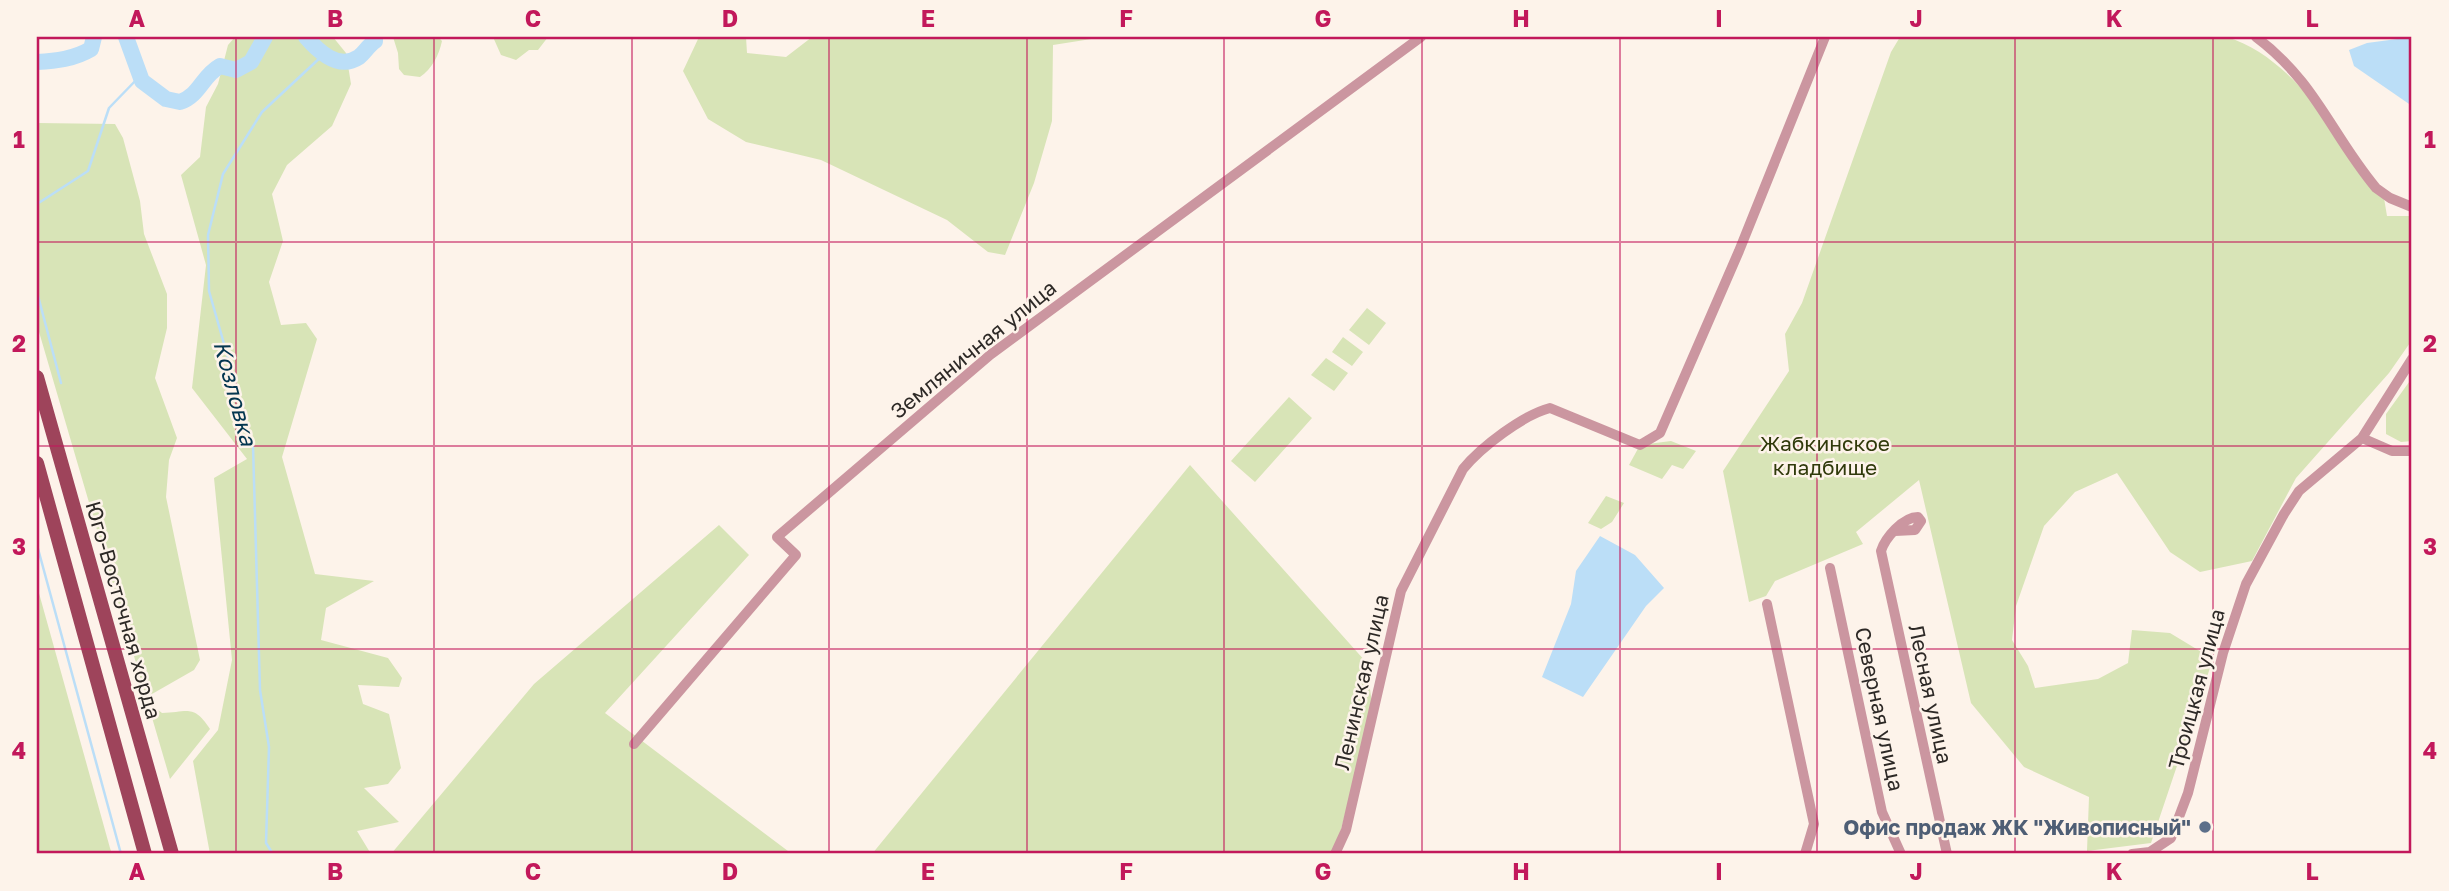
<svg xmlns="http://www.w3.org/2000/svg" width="2449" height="891" font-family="'Golos Text',sans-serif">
	<rect width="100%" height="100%" fill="#fdf3ea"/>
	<path fill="#d8e4b7" d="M235,37H333L346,53L351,84L332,126L287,165L272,194L283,241L269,282L281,325L306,323L317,339L282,457L315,574L374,581L326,608L321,640L388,658L402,678L399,687L358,685L363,704L389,714L401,768L388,784L364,788L399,822L357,831L371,854H210L193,761L218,730L232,660L214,478L247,459L192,388L206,265L181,175L200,157L206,107L218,84L228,45Z
		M438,37L442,41C439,55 432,69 420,77L404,75L399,69L398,53L393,37Z
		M493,37H548L538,50H529L516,60L501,55Z
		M699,37H746L747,53L786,57L812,37H1104L1053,45L1052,121L1034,183L1005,255L988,252L947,220L821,160L746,142L708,119L683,71Z
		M1900,37H2227C2296,58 2342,143 2384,198L2387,216H2412V340L2389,373L2296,478L2252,561L2200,572L2170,552L2117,473L2075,492L2044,526L2016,606L2012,640L2028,666L2035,688L2098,679L2128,663L2132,630L2170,633L2213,659L2151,843L2087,851L2089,797L2024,767L1971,703L1919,480L1856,532L1863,544L1775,581L1766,596L1749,602L1723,471L1789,371L1785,334L1802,303L1891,52Z
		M37,123L115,124L123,138L140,201L144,234L167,294V328L155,378L177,438L169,460L166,497L200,660L194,670L152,694L153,706L162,713C187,713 193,703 210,729L170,779L37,325Z
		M1367,308L1386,323L1369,345L1349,330Z
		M1343,337L1363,352L1352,366L1332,352Z
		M1326,358L1348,373L1334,391L1311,375Z
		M2412,378V441L2401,442L2386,434V414Z
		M1289,397L1312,418L1255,482L1231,461Z
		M1671,441L1696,451L1683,469L1672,465L1662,479L1629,465L1640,445Z
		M1190,465L1366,662L1373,710L1336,848L1330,854H872Z
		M1606,496L1624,503L1612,522L1601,529L1588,523Z
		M719,525L749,555L605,713L792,854H391L534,684Z
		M37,586L110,848L112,854H37Z"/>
	<path fill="#bbdef7" d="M2412,37V106L2354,66L2349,50L2367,43Z
		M1600,536L1635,555L1664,588L1646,606L1583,697L1542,677L1571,604L1576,571Z"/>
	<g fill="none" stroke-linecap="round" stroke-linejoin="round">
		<path stroke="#bbdef7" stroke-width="2.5" d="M37,204L88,171L109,108L139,77
			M37,292L61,383
			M37,545L121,854
			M273,854L266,843L269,747L260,690L253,446L209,291L208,235L223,174L262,112L323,55"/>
		<path stroke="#bbdef7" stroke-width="16" d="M126,37L142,81L166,99L180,102C200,95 202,76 220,66L236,70L251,62L265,37
			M306,37C318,51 338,71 359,57C365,52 368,46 375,41V37
			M37,62C56,61 74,59 91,49L94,37"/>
		<path stroke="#cb96a0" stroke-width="10" d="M2256,37C2316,82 2331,134 2376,188L2390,198L2412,207
			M2362,438L2392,451H2412
			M1895,531L1915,530L1921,521L1918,517C1903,517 1885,538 1881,551L1947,854
			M1830,568L1882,812L1901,854
			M1767,604L1814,824L1805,854
			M634,744L796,555L777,537L990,355L1421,37
			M1335,854L1346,830L1401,591L1463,469C1481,447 1523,415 1550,408L1640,445L1660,433L1739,251L1825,37
			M2132,854L2150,852L2171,838L2188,793L2223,653L2246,584L2284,514L2299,491L2362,438L2412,359"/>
		<path stroke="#9e445b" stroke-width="14" d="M37,377L172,854
			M37,463L145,854"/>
	</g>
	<path fill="none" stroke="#c2185b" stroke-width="2" stroke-opacity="0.55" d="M236,37V854M434,37V854M632,37V854M829,37V854M1027,37V854M1224,37V854M1422,37V854M1620,37V854M1817,37V854M2015,37V854M2213,37V854M37,242H2412M37,446H2412M37,649H2412"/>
	<circle fill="#5c6f8a" stroke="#fdf3ea" stroke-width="2.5" cx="2205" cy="827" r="7"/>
	<g text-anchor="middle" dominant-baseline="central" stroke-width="5" stroke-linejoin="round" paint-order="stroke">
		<g font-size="21" fill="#2d2926" stroke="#fdf3ea">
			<text transform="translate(973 349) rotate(-39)">Земляничная улица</text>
			<text transform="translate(124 610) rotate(74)">Юго-Восточная хорда</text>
			<text transform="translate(1361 682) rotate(-77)">Ленинская улица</text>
			<text transform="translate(2196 689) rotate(-75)">Троицкая улица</text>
			<text transform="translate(1931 694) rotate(78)">Лесная улица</text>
			<text transform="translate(1880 709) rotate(78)">Северная улица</text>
		</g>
		<g font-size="21" fill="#303a0b" stroke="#fdf3ea">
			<text x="1825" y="443">Жабкинское<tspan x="1825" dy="24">кладбище</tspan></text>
		</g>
		<g font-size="21" font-weight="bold" fill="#4e5e75" stroke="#fdf3ea" text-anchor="end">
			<text x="2191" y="827">Офис продаж ЖК "Живописный"</text>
		</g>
		<g font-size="23" font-style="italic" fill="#033650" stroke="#fdf3ea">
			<text transform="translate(236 393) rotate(75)">Козловка</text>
		</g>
	</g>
	<rect width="2449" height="891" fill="none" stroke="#fdf3ea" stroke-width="77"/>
	<rect x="38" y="38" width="2372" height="814" fill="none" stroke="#c2185b" stroke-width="2.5"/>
	<g font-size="23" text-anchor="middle" font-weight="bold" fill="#c2185b">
		<text x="137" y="27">A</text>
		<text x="335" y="27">B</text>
		<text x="533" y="27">C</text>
		<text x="730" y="27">D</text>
		<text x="928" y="27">E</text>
		<text x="1126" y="27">F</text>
		<text x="1323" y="27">G</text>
		<text x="1521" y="27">H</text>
		<text x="1719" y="27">I</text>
		<text x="1916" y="27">J</text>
		<text x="2114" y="27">K</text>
		<text x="2312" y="27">L</text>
		<text x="19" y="148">1</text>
		<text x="2430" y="148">1</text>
		<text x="19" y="352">2</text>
		<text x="2430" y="352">2</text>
		<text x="19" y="555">3</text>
		<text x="2430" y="555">3</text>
		<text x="19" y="759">4</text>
		<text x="2430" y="759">4</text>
		<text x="137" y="880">A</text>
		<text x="335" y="880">B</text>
		<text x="533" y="880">C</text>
		<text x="730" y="880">D</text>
		<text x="928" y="880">E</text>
		<text x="1126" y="880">F</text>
		<text x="1323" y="880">G</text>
		<text x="1521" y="880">H</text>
		<text x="1719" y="880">I</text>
		<text x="1916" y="880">J</text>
		<text x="2114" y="880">K</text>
		<text x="2312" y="880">L</text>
	</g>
</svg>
